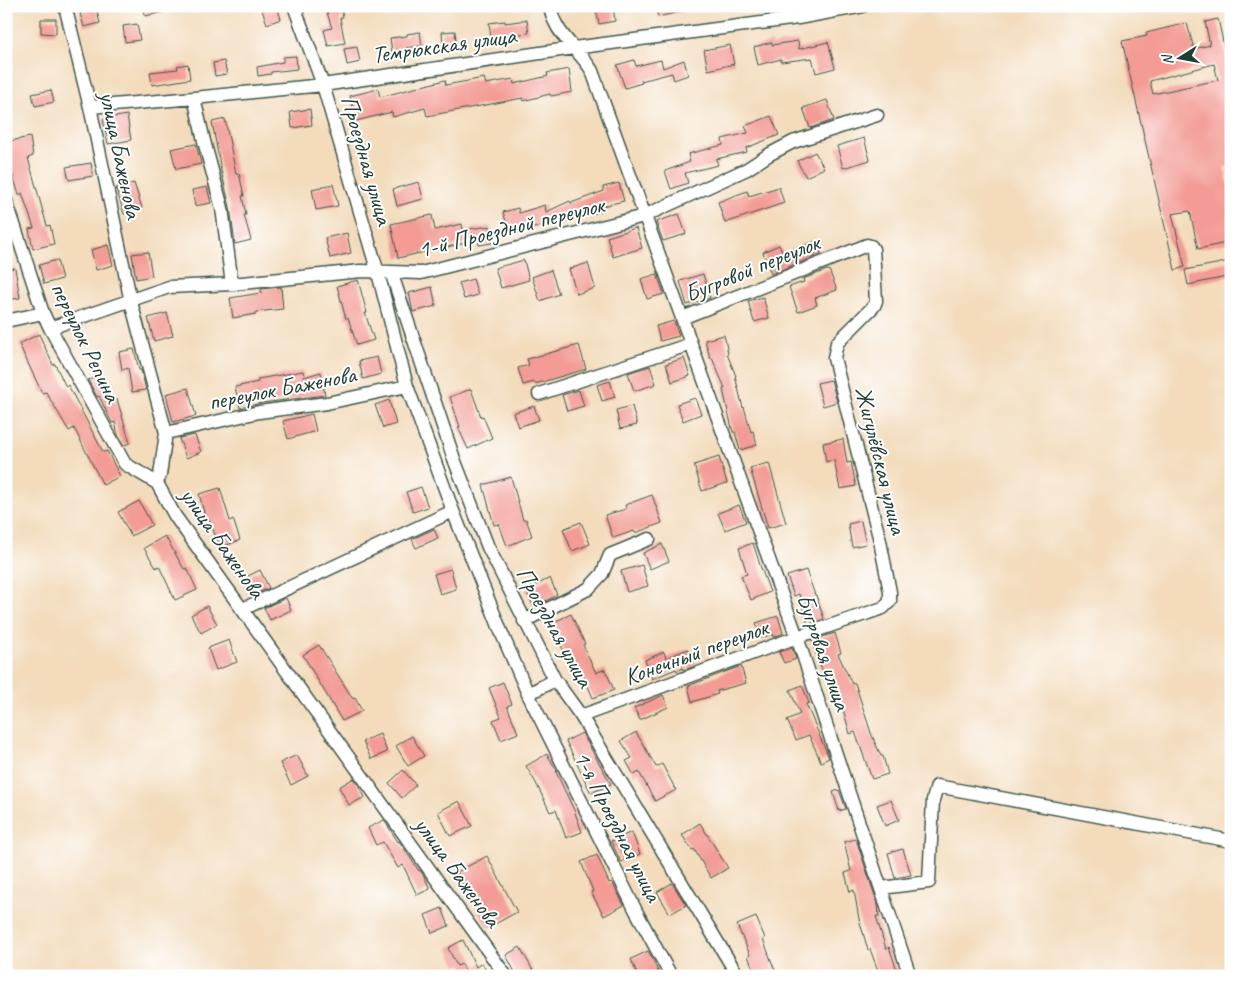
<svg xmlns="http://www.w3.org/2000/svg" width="1237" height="982" font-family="Caveat,sans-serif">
	<rect width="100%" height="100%" fill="#fff"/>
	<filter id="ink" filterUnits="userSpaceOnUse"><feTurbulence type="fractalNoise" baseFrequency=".02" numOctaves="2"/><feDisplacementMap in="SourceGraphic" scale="10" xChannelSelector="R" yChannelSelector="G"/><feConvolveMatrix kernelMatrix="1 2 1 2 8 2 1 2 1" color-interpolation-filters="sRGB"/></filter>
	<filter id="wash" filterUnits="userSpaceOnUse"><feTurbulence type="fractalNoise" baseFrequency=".0096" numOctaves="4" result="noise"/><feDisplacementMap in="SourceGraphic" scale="20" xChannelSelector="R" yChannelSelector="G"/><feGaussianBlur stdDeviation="1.12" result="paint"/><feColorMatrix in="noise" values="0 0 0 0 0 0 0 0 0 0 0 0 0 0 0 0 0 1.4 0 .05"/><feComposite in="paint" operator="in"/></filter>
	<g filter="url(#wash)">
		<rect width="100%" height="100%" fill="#f3dbbc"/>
		<g id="blocks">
			<path fill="#f39b94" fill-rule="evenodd" d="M143,6H172V10L145,16Z
				M272,6H277L281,19L267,24L262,10Z
				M325,6H340L343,17L340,18L345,43L328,46L324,30L332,28Z
				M656,6H687V10L658,17Z
				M613,7L615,21L599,24L596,10Z
				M96,8L100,23L84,27L80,13Z
				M41,19H56V34L41,33Z
				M1218,19L1231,79V167H1224L1231,195V242L1198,249L1190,211L1172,214L1185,267L1175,270L1122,41L1147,36L1146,33L1187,23L1194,49L1210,45L1205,22ZM1214,64L1218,80L1153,94L1150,81Z
				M527,20L529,33L491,37L489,23L505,21V23Z
				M137,24L140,40L125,42L123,26Z
				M455,31L456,43L443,44L442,32Z
				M420,32L422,46L405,48V51L392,52L390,38L407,36V34Z
				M798,41L799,49L828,42L835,68L816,73L812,58L781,62V59L758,65L754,47L772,42V45Z
				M730,45L734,64L708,70L704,50Z
				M357,47L360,62L347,65L344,49Z
				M296,56L297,69L271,72V74L258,76L257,67L283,62V57Z
				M634,60L636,66L661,60L663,68L684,60L688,75L674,80L672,73L641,81L642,83L625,88L617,65Z
				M224,61L227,74L215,76L213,63Z
				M188,64L190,79L152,85L150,72L178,69L177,66Z
				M569,69L572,92L551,96L550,94L523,101V98L427,116L425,108L393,117L392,112L356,121L350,96L378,89L380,97L445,80L446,85L484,78L486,84L513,79L514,84L548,76L547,73Z
				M51,90L54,102L35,106L32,94Z
				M827,100L834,120L810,128L803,108Z
				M310,109L312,125L292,128L290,112Z
				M127,115L131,140L108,144L103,119Z
				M771,116L779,135L746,148L747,152L716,159L718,165L685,173L688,183L671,189L665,171L690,162L688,154L723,145L722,139L748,133L745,126Z
				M225,119L236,174L239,173L244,196H242L246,215H244L251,240L235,244L230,207L221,170L212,122Z
				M30,137L33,156L28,158L47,226L50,225L54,244L33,249L29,229L34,228L22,193L19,195L10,166H11L6,142Z
				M864,138L870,160L843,168L837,146Z
				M196,144L201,164L176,169L171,149Z
				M815,152L824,168L806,177L797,161Z
				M91,163L93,176L69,180L66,167Z
				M419,182L423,199L397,206L393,189Z
				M134,183L142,208L124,214L116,188Z
				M619,183L624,201L602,206L604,210L587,216L585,212L558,225L556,222L510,234L503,212L518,208L519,213L545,205L546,212L570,201L571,203L604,191L603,187Z
				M333,184L338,206L316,210L312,189Z
				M207,187L211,203L195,206L192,190Z
				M779,187L784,203L725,223L718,202L747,191L749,196Z
				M679,214L686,234L663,241L656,222Z
				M432,215L435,230L462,224L463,230L490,226L492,243L479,245L478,240L398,258L391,224Z
				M636,228L642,248L613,257L607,237Z
				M347,233L351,253L330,258L325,238Z
				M816,241L821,254L771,274L763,252L779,245L783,253Z
				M108,245L113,265L96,270L91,250Z
				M148,252L152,276L136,279L132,254Z
				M57,260L62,279L44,284L39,265Z
				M524,260L529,280L501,288L495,268Z
				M1231,261V276L1188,285L1185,270Z
				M588,263L595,288L577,294L569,269Z
				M15,268L20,298L6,300V269Z
				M551,270L559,294L540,301L532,277Z
				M827,270H829L837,290L815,298L817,305L798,312L789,287L804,282L803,279Z
				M657,274L664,294L647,299L641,279Z
				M703,274L710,298L687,305L680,281Z
				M473,279L478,295L464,299L459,283Z
				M358,280L367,313H365L374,340L357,345L348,318L346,319L337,286Z
				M281,287L283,309L256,312V314L233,318L230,298L261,293V289Z
				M432,287L436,306L413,312L409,293Z
				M763,297L769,318L754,322L748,301Z
				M167,313L173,336L154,341L148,318Z
				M674,321L679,336L660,341L656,326Z
				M39,334L53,365L55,364L66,387L68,385L103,452L107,451L120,476L103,485L74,428L69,431L46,392L42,393L19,344Z
				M724,335L728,353L727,354L736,376H735L743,408L744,407L751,432L753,431L757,445L740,450L735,432H733L728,412L723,389L725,388L712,358H710L705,340Z
				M579,345L586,369L535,384L534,382L523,385L518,368L529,365L527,359Z
				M134,349L139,370H141L146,390L132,392L128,368L122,370L119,352Z
				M377,357L381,374L363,379L359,361Z
				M684,358L690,376L672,382L666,364Z
				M650,366L656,384L634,391L628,373Z
				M303,371L304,377L321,372L325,395L262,403L240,408L235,387L258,382V379Z
				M100,376L109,402L117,399L130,443L124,445L118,435L115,422L112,423L99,396L97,397L88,380Z
				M831,380L837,402L823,406L817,383Z
				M610,381L615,397L602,401L597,385Z
				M188,388L196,416L173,422L166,394Z
				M471,389L481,417L483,416L492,438L468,449L458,427H460L450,397Z
				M579,390L584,406L567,411L562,395Z
				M695,398L701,414L683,421L677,404Z
				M389,400L396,424L383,428L375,405Z
				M534,406L539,420L518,427L513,413Z
				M632,406L637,425L620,429L616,410Z
				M312,414L316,431L288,439L283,421Z
				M195,435L201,452L186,458L179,438Z
				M843,439L847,463L851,462L856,486L840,489L834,460L826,462L823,443Z
				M719,457L727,483L702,491L694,465Z
				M769,463L786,523L768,528L750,468Z
				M511,477L523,520L526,519L532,536L507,546L499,524L494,525L483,485Z
				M421,487L428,507L413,512L406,492Z
				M220,488L230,521L233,519L240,540L220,548L209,519L206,520L199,494Z
				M652,495L662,523L635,533L634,531L613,538L605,515L626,509L625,505Z
				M139,501L152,525L131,536L118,512Z
				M739,505L746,522L725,530L718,513Z
				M861,521L866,544L852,547L848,524Z
				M581,522L590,544L572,551L563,529Z
				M434,529L438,538L416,548L412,539Z
				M165,536L184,569L187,568L197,590L175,600L159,566L156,568L144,548Z
				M753,543L760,565L770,592L751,600L741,576L747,574L739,548Z
				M662,544L669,561L650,569L643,553Z
				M642,565L648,586L627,592L621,571Z
				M451,569L456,589L440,594L434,574Z
				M260,570L269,588L258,593L257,591L253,592L246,577Z
				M806,570L815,595H816L824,619L808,625L799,594L794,596L787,576Z
				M550,578L557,595L534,607L526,590Z
				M286,598L291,610L270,620L264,608Z
				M207,606L217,624L201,633L191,615Z
				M571,614L585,644L583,645L596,673L605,669L614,690L593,698L582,672L574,676L552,623Z
				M778,616L783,633L774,637L773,634L760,638L756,623Z
				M835,633L841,653L838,654L852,684L855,683L871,733L881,756H883L888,774L872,779L855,732L850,734L836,684L830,686L819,663L812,640Z
				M229,640L237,662L216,670L208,648Z
				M319,645L353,699L355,698L362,711L342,721L303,655Z
				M792,648L796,659L784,663L779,652Z
				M688,649L695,666L683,670V668L677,671L676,669L652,679L645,660L664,652L666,658Z
				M741,666L746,683L717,691L718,694L692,702L688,686Z
				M503,682L512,704L507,706L518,733L501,740L493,720L501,717L489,688Z
				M802,685L809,703L806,704L829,758L821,762L809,735L796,740L787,720L800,714L790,690Z
				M663,695L668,707L640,720L634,708Z
				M636,732L656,767L662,764L676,790L655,801L639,772L634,775L626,761L632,758L621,741Z
				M582,733L611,784L591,793L566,741Z
				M380,734L387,752L371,759L363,741Z
				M412,736L424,756L408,766L396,746Z
				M547,754L557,771L556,772L574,810L582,832L566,838L556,810L550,812L536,783L526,766Z
				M297,755L308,776L291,785L280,763Z
				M403,770L416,785L402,798L389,783Z
				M354,778L365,797L349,805L339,787Z
				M839,790L846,809L839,811L833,792Z
				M891,800L899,820L885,826L877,805Z
				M459,801L472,826L450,836L438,812Z
				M384,820L398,842L399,841L419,871L420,870L424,876L430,889L417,895L403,865L398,868L383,842L376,845L368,828Z
				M700,823L728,868L711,878L694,849L692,850L682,835Z
				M632,832L640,854L621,862L611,841Z
				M856,839L878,905L879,916H876L886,949L889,947L899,976H880L870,949L868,950L859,919L854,890L850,892L845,873L851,871L844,842Z
				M903,849L911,875L895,878L888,853Z
				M597,855L609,883L612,882L624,905L604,916L591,892L593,891L581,862Z
				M487,856L517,912L488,928L457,872Z
				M672,883L686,905L670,914L657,892Z
				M442,908L449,926L432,933L425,915Z
				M756,917L765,938L763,939L777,976H756L748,956L750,955L737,925Z
				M463,940L476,967L482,963L489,976H460L466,972L462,964L457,966L448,948Z
				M520,947L536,976H517L506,955Z
				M648,951L653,960L660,976H638L631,959Z"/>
		</g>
	</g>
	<g filter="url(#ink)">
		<use href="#blocks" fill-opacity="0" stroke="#3f5548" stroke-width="1"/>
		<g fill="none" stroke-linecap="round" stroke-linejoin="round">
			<g stroke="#3f5548" stroke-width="15">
				<path id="minor" d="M65,6L90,107L131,302L166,433L160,475L157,483L175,516L506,976
					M294,6L323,85L378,273L407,386L453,511L502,634L528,694L636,911L671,976
					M550,6C551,11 552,17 555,22C563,41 582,53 592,71L682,318
					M194,98L204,141L222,208L232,284
					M90,107L194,98L323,85L574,48L798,18L863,6
					M6,200L43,313L50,328L125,464L157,483
					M391,272L454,459L488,547L555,680L581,716L738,976
					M6,321L43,313
					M50,328L169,287L232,284L361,271L421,273L644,216L747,169L770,154L793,142L877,115
					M691,344L797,637L910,976
					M539,394L691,344L682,318L867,245L871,246L873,249L876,301L874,306L837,343L834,358L880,541L890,592V601L883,608L797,637L581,716
					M166,433L259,412L327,403L407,386
					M243,609L453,511
					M524,621L588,589L602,574L610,555L649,539
					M528,694L555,680
					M881,888L929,882L933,800L937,786L1231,841"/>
			</g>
			<use href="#minor" stroke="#fff" stroke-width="12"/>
		</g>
	</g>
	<g text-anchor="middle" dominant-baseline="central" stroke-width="4" stroke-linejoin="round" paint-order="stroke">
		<g font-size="24" fill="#1f3d34" stroke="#fff">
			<text transform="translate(444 45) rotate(-8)">Темрюкская улица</text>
			<text transform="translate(121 155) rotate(78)">улица Баженова</text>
			<text transform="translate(367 160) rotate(74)">Проездная улица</text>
			<text transform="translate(511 227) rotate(-14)">1-й Проездной переулок</text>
			<text transform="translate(752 268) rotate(-22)">Бугровой переулок</text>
			<text transform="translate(86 342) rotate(64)">переулок Репина</text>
			<text transform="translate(282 388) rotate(-11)">переулок Баженова</text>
			<text transform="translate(881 460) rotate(76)">Жигулёвская улица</text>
			<text transform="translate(223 543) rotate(55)">улица Баженова</text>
			<text transform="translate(555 627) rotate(61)">Проездная улица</text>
			<text transform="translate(696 652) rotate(-20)">Конечный переулок</text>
			<text transform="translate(824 652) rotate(71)">Бугровая улица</text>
			<text transform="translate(618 826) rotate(63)">1-я Проездная улица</text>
			<text transform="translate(458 872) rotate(54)">улица Баженова</text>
		</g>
	</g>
	<rect width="1237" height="982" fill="none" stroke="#fff" stroke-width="25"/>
	<g transform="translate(1180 58) rotate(259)" stroke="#ffffff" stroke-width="4" paint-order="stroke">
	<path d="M0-4L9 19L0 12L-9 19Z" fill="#1f3d34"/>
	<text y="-8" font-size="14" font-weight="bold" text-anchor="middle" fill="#1f3d34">N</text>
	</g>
</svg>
